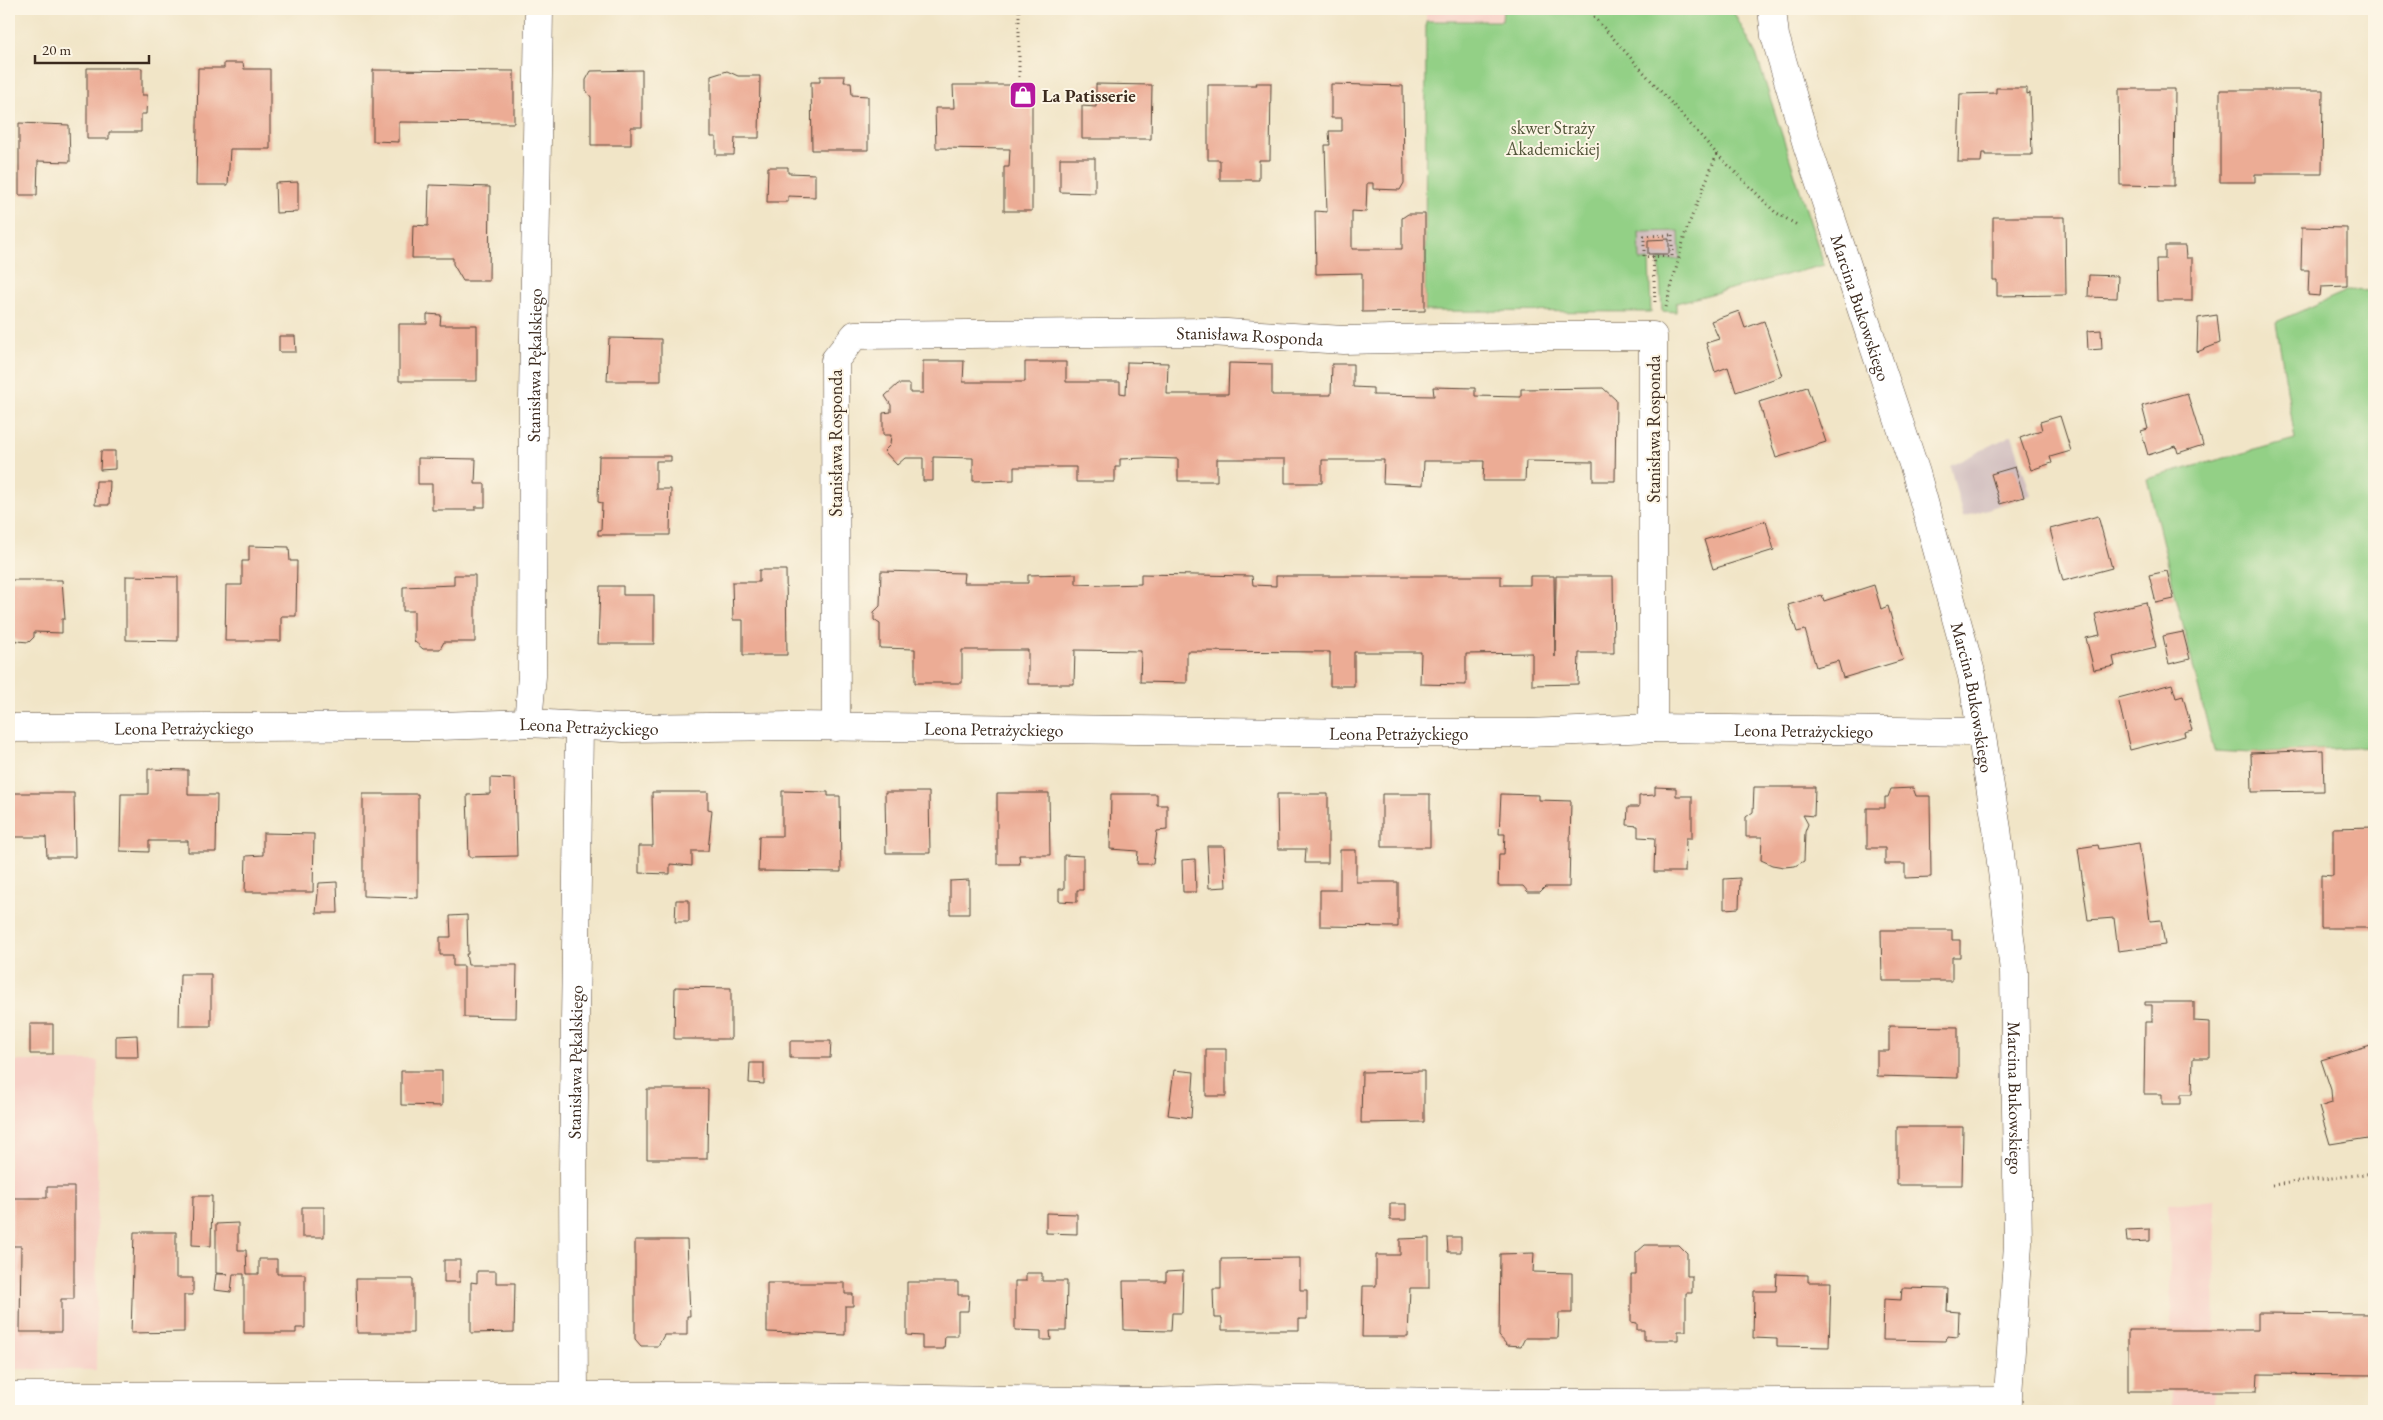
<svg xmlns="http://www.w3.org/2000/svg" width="2383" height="1420" font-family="'EB Garamond',serif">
	<rect width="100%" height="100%" fill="#fcf5e5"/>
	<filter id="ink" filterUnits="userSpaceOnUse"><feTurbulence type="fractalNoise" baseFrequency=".02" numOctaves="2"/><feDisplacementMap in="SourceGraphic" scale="10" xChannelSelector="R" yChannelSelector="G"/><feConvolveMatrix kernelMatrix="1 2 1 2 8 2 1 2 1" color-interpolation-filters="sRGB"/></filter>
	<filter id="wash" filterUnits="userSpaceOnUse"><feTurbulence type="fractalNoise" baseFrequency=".0096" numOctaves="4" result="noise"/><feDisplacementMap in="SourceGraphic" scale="20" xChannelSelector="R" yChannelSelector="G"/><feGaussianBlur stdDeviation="1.12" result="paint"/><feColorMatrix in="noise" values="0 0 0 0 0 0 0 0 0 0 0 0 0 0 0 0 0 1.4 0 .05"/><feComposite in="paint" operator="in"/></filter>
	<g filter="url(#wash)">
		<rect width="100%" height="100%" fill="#f1e5c7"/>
		<path fill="#f7d1c7" d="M1426,9H1503V21H1426Z
			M9,1061H98L96,1370L9,1369Z
			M2215,1200L2214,1411H2172L2169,1204Z"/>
		<path fill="#d2bfc0" d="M1679,231L1680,259L1640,261L1638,232Z
			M2012,435L2031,495L1963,517L1950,466Z"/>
		<path fill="#93d086" stroke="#677d52" d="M1503,9H1732L1756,54L1824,265L1676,303V312L1662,311L1659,260L1680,259L1679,231L1639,232L1640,261L1649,260L1651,312L1425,311L1426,21H1502Z
			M2349,290L2374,291V747L2251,753L2214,751L2147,479L2295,439L2276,322Z"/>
		<g id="blocks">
			<path fill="#ecac95" d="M224,63H243L244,69H270V149H230L228,185H196L198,68H224Z
				M87,68H142V95H147L146,114H141V132H109V139H87Z
				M373,70L514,71V123L399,122V142L373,141Z
				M642,70V127H631V145H591V97L586,90V80L591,71Z
				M727,71L738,76H760L759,138H735L734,155H716V137H711V76Z
				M820,76H845L844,82H851L852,95L868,96V150H812L811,82H820Z
				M1256,83H1271L1270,160H1259V180H1220V160H1208V85H1257Z
				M1096,84L1152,85L1151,139H1082V106L1096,107Z
				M1331,84L1403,86L1404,183L1400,190L1373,189V183H1367L1366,212L1352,211V249H1402V218L1408,214H1425V311L1362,312V273L1316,274L1315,211L1327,212L1325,145H1330L1329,131H1342V118H1331Z
				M953,85H1032V211H1004V167H1009L1010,149L936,148L935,108H954Z
				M1996,88H2027V94L2030,93L2032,155H1986V153H1982L1981,162H1958L1960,94L1996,93Z
				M2119,89H2175L2174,186L2120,185Z
				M2220,90H2323L2322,174H2255V182H2220Z
				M19,123L69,125L70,162L38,161L37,195H19Z
				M1060,158H1095V193L1060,192Z
				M768,167H788V173L815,174V197L788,196V202H767Z
				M298,182V212L276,213L275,183Z
				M429,185L490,187L489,281H463L453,264V258H412L413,225L428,226Z
				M1993,217H2065L2066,295L1997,296V280H1993Z
				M2302,227L2347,228V286L2321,287L2320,296L2308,295L2309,270H2301Z
				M1669,239V254H1648V240Z
				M2165,246H2185L2186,258H2192V301H2157L2156,259H2165Z
				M2089,275L2118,276L2117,298L2088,297Z
				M1739,311L1745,328L1764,321L1782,376L1736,392L1728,367L1715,372L1706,343L1719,339L1711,321Z
				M427,314L441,315L440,325H477V381H399V324H427Z
				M2217,315L2220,343L2197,352L2198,318Z
				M2101,330L2102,349L2088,350L2087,331Z
				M279,336H295L296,352H279Z
				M609,338L661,339V381H607Z
				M923,361H964L963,382H1025V362H1066V382H1120V393L1126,394L1127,362L1168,363L1167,394H1228L1229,363L1272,364V395H1331L1332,364H1353V387L1373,388V395L1434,396L1433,387L1475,388V396L1521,397V389L1603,388L1616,400L1615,481H1593V462L1526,461L1525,481H1483L1484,461H1424L1423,485L1383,483L1384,460H1322V483H1285V459H1217V481H1178V459L1146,458L1120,459V467H1115V482H1076V467H1014V480L973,481V458L933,457V481H923V458H905L897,465L884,451L890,445L891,435H883V413L891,412V405L885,396L898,384H910V393H923Z
				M1807,387L1826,442L1776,458L1759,402Z
				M2187,393L2203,445L2178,453L2176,446L2148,455L2141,431L2148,429L2142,406Z
				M2060,416L2071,451L2050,457L2052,463L2031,470L2020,438L2042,430L2040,422Z
				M101,451H115V469L100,470Z
				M599,456H671V461H656V489H671L670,535H598V530H601L602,503L598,502Z
				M418,458L476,459L475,484H485V507H475V510H432V484H418Z
				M2015,467L2024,497L2000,504L1991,474Z
				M96,481H110L109,505H95Z
				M2098,516L2112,568L2063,581L2050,529Z
				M1766,521L1774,550L1713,569L1704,540Z
				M249,546L289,547L290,561H297L296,616H281V641H225L226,585H242V561H249Z
				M759,570H786L787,655H743V620H733L732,582H759Z
				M881,571L964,573L963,583H1028V575L1076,574V584L1107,585L1141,584V574L1252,576L1253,585L1276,586V576H1501V585H1530V576H1554L1555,657L1556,576H1613L1614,653H1579L1578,684L1532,685V653L1466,654V685L1420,684L1421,652H1354V686H1330V652L1187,651V683L1140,682L1141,651L1075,650L1074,684H1028V650H962V683H915V649L880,648V624L874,620V612L880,606Z
				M2167,571L2174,599L2156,603L2149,575Z
				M454,575H475V642H444L440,649H423L414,641V611H403V587L454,585Z
				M126,576L178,577V641L126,640Z
				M9,580H62L65,619H62V633L34,632V637L29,642L17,641L12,637V633L9,632Z
				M1874,585L1881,609L1888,606L1903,660L1843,678L1838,661L1816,667L1805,630L1797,632L1788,605L1822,595L1824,601Z
				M600,586H623V595H654V644H598Z
				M2146,602L2156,647L2113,657L2115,666L2094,670L2086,638L2100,635L2095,614Z
				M2183,632L2190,659L2169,664L2163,636Z
				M2172,684L2176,698L2183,696L2192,730L2184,732L2185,736L2130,750L2118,698Z
				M2323,750L2324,791L2252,792L2251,753Z
				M148,769L188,770V795H217L216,852H188V841H149V852L120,851L121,794H148Z
				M490,778L515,779L517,856L469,857L467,795L490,794Z
				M1655,787L1676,788V796H1692V838H1686L1685,872H1654L1655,838L1638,837V826L1627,825L1628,807H1639V796L1655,795Z
				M1754,787H1815L1814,816L1803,815L1808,824L1805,832L1804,861L1795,866L1784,867L1772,865L1761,860L1762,837H1746V817L1753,812Z
				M1913,788L1916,796H1930L1931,877L1905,878V864H1885V848H1867V808H1885V797H1888L1891,789Z
				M782,791L828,792V796H840L841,872L758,871L759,836H782Z
				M652,792H708V809L712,810L708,851H692V866L670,864V874L639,873V846H653Z
				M885,792H929L930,853H886Z
				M9,793H74L75,857H47L46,837H9Z
				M997,793H1049L1050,855H1019L1020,864H997Z
				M363,794H418V898L363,896Z
				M1111,794H1157V805H1167V830L1157,831L1153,864H1137L1138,851L1110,849Z
				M1277,794H1328V863H1305L1306,849H1278Z
				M1382,794H1430V847H1382Z
				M1501,794L1539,795V800L1571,801L1569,887H1545L1540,892H1528L1523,886H1498L1499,854H1504L1505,834H1499Z
				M2374,827V928H2321V875L2333,876V828Z
				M263,833L314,834L313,892H245L246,856L263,855Z
				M2139,843L2150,921L2161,920L2165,945L2118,951L2114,918L2088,920L2078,848L2098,845L2099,849Z
				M1207,846H1224L1226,887L1209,888Z
				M1340,850H1356V882H1398V927L1320,926V890H1340Z
				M1064,855L1083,856V890H1077V902L1059,901V889H1064Z
				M1195,859L1196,892H1183L1182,860Z
				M1740,878L1739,908L1724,909V879Z
				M969,880V914H950V881Z
				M337,882L338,913H316L319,883Z
				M676,900H689V922H675Z
				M467,915L468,954H466L468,965H517L516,1018L464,1017V966H453V955H440V937H451L450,916Z
				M1881,930H1952V940H1960V957H1952V981H1882Z
				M180,974H211V1026H179Z
				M675,987L731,988V1039H674Z
				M2145,1002H2194V1021L2210,1022V1058H2193L2192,1094H2181V1104H2162V1094H2144L2145,1022H2152V1005H2145Z
				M30,1024H53V1054H30Z
				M1889,1026L1958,1027V1078L1877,1076V1051H1889Z
				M137,1035L138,1057H116V1036Z
				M790,1041H831L830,1058H790Z
				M2374,1044V1137L2330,1144L2319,1107L2332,1103L2331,1090L2321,1060Z
				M1206,1049H1226V1096H1206Z
				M750,1063H764V1084L749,1083Z
				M1174,1070L1194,1072L1191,1118L1168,1115Z
				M401,1071H442V1106L401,1105Z
				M1424,1071V1122L1361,1123L1362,1072Z
				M647,1089H708L707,1159H647Z
				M1897,1127H1963L1962,1185H1897Z
				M47,1187H74V1299H61V1332H20L21,1246H12L13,1198H47Z
				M193,1196H212L211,1246L192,1245Z
				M1390,1204H1406V1220H1390Z
				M302,1207H324V1237H302Z
				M1046,1213L1077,1214V1234L1046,1233Z
				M238,1223V1250H246L247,1274H259V1259H277V1274H305V1328H296V1333H244V1274H233L231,1292L214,1290L216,1274H228L216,1273V1224Z
				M2150,1229V1241L2127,1242L2126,1230Z
				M134,1232H176V1278H193V1295H184V1332L131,1333Z
				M1447,1237H1461V1252H1448Z
				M1429,1238V1288H1410L1408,1337H1362L1363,1286H1376V1255H1400V1239Z
				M635,1240H687L690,1316H687V1335H664L658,1346H641L635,1339Z
				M1645,1245H1679L1687,1253V1276H1692V1293H1686V1331H1678V1340H1644V1330H1637V1323L1631,1322V1275H1636V1253Z
				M1534,1253L1533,1272L1572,1273V1313H1559L1558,1338H1525L1521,1346L1507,1345L1499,1336L1500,1254Z
				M1300,1258V1290H1307V1319H1299V1330H1222V1318H1214L1213,1289H1221V1259Z
				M444,1260H460V1282H444Z
				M477,1271H496V1283H515L514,1332L471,1333V1282L477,1283Z
				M1183,1271L1182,1313H1172L1171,1331L1124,1330L1123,1281H1166V1272Z
				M1026,1273H1042V1281H1067L1066,1331H1050L1051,1340H1041V1331L1015,1330V1281H1026Z
				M1777,1274L1808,1275V1282H1831L1829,1347L1777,1346V1339L1753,1338L1754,1291H1776Z
				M356,1279H413V1333H357Z
				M907,1282H958V1295H969L968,1311H958V1336H945L944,1349H922V1336L907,1335Z
				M767,1283H845V1294H853V1306H845V1335L767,1332Z
				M1902,1288L1948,1289L1947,1311L1959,1312L1958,1337L1947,1336L1946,1341L1883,1340L1884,1299L1901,1300Z
				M2258,1313L2374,1314V1375L2258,1374L2257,1391H2128V1330H2258Z"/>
		</g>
	</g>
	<g filter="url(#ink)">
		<use href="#blocks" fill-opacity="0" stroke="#564637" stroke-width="1"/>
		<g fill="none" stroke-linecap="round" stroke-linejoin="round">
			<g stroke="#564637" stroke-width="29">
				<g id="street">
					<path id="s1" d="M1772,9L1775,36L1807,145L1916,473L1972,676L1997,829L2014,971L2018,1244L2007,1411"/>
					<path id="s2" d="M528,723L532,676L533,402L539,9"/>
					<path id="s3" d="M836,727L835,360L855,335L1210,332L1344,340L1534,336H1653V728"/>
					<path id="s4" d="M9,728L439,726L528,723L624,728L794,726L1373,733H1527L1653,728L1979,732"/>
					<path d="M9,1396H712L1148,1402L1249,1399L1521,1403L2008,1401"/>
					<path id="s5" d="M574,1397L573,1172L579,727"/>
				</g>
			</g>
			<path stroke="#564637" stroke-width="3" stroke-dasharray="1 4" stroke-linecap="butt" d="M1587,9L1717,154L1775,212L1797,225
				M1019,77V9
				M1672,235V256L1644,257V236Z
				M1653,256L1655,303
				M1666,307L1686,231L1717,154
				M2272,1185L2374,1173"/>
			<use href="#street" stroke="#fff" stroke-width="28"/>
		</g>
	</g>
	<defs>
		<g id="shop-square" transform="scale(1.4375)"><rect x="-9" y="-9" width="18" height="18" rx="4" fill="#b5179e" stroke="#fcf5e5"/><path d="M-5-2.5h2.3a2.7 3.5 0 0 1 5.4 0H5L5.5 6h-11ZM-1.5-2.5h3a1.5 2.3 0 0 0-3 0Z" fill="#fff"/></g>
	</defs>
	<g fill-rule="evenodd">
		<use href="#shop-square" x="1023" y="95"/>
	</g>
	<g text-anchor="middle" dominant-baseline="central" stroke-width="4" stroke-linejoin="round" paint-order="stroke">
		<g font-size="18" font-weight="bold" fill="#3b2a1e" stroke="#fcf5e5" text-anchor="start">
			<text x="1042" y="95">La Patisserie</text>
		</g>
		<g font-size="18" fill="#515438" stroke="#fcf5e5">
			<text x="1553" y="127">skwer Straży<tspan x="1553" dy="21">Akademickiej</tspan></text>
		</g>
		<g font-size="18" fill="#3b2a1e" stroke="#fcf5e5">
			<text stroke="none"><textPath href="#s1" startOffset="312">Marcina Bukowskiego</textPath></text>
			<text stroke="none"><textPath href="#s3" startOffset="794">Stanisława Rosponda</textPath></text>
			<text stroke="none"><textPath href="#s2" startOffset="358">Stanisława Pękalskiego</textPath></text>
			<text transform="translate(1653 429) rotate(-90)">Stanisława Rosponda</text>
			<text transform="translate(835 443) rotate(-90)">Stanisława Rosponda</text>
			<text stroke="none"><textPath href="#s1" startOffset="718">Marcina Bukowskiego</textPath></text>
			<text stroke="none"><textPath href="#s4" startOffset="175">Leona Petrażyckiego</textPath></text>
			<text stroke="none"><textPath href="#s4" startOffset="580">Leona Petrażyckiego</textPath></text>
			<text stroke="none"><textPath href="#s4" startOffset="985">Leona Petrażyckiego</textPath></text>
			<text stroke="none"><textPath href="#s4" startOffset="1795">Leona Petrażyckiego</textPath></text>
			<text stroke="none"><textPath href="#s4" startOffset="1390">Leona Petrażyckiego</textPath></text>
			<text stroke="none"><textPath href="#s5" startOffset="335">Stanisława Pękalskiego</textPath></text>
			<text stroke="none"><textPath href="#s1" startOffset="1122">Marcina Bukowskiego</textPath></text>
		</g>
	</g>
	<rect width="2383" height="1420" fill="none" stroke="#fcf5e5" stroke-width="30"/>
	<path d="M35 55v8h114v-8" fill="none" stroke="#3b2a1e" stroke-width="2.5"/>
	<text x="42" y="55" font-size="15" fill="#3b2a1e" stroke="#fcf5e5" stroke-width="4" paint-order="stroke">20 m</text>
</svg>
